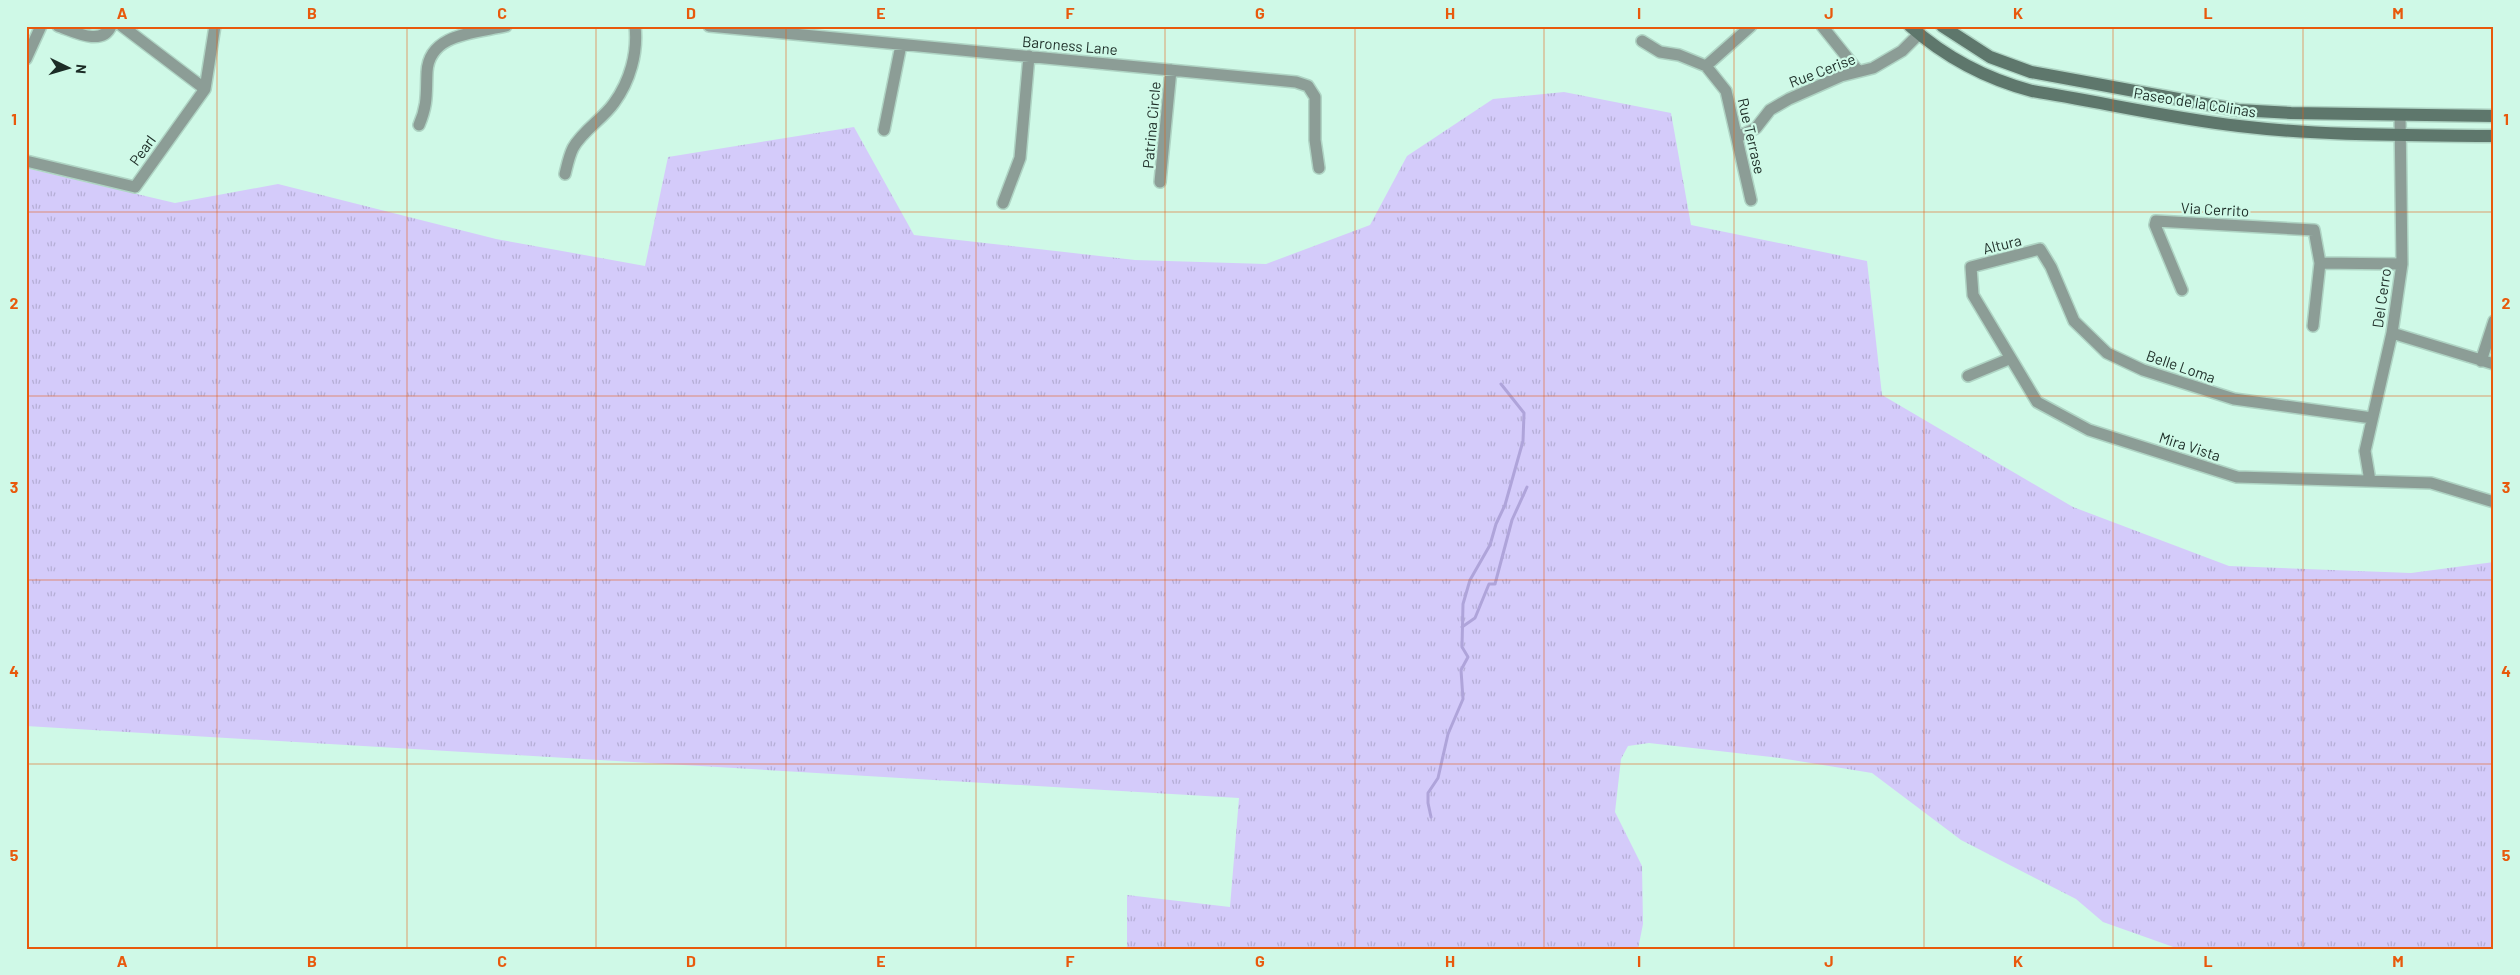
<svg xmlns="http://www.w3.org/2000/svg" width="2520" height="975" font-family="Barlow,sans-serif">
	<defs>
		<pattern id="grass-tufts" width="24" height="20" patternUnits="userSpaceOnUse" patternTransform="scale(1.25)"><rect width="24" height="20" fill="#d4cbfa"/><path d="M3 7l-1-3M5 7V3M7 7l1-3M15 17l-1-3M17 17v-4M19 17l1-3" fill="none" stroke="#b5aed6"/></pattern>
	</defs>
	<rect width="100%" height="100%" fill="#cff9e7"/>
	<path fill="url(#grass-tufts)" d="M1564,92L1671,113L1691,225L1867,261L1882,395L2073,507L2229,566L2411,573L2494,562V949H2179L2103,922L2076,899L1961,840L1872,773L1780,758L1649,743L1628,746L1621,759L1615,812L1642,866L1643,924L1638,949H1127V895L1230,907L1239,798L26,726V168L175,203L278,184L496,239L645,266L668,157L854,127L914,235L1135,260L1266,264L1370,225L1407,156L1493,99Z"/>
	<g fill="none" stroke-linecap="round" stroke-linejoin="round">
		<path stroke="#afa4da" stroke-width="3" d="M1462,627L1475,618L1489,584H1495L1512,520L1527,487
			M1431,817L1428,803V793L1438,778L1448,734L1463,699L1461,670L1468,657L1462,647L1463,604L1470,580L1490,545L1496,524L1505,505L1523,441L1524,413L1501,384"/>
		<g stroke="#afd4c4" stroke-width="14">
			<path id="street" d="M58,26C73,31 102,47 111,26
				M122,26L205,89
				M709,26L1296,82L1308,86L1315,97V140L1319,168
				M1822,26L1858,71
				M1642,41L1660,52L1679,55L1706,66L1726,91L1751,200
				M26,59L41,26
				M1706,66L1751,26
				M419,125C428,104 426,93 427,72C429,33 476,33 506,26
				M884,130L901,45
				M1738,137L1756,128L1770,110L1789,99L1841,76L1873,68L1902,51L1919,34
				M26,161L135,187L205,89L215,26
				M565,174C567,166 569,156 573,148C583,130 603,119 614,103C630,81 638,53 635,26
				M1160,182L1171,70
				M1003,203L1020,158L1029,56
				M2320,263L2402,264
				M2182,290L2155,225L2156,221L2314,230L2320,263L2313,326
				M2392,333L2494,364
				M2481,361L2494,321
				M1968,376L2009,359
				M2372,418L2234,399L2143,370L2107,353L2074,321L2051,267L2040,249L1971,267L1973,295L2037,402L2089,430L2237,477L2431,483L2494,502
				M2370,481L2365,451L2392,333L2402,264L2400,115"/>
		</g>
		<g stroke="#afd4c4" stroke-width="15">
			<path id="secondary" d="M1910,26C1945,57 1987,79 2032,91C2101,102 2169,118 2239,126C2323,136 2409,135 2494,136
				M1942,26L1990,57L2031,72L2238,110L2291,113L2494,116"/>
		</g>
		<use href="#street" stroke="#8c9d96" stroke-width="11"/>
		<use href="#secondary" stroke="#5e776c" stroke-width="12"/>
	</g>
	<path fill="none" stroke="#e8590c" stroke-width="1" stroke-opacity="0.55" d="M217,26V949M407,26V949M596,26V949M786,26V949M976,26V949M1165,26V949M1355,26V949M1544,26V949M1734,26V949M1924,26V949M2113,26V949M2303,26V949M26,212H2494M26,396H2494M26,580H2494M26,764H2494"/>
	<g text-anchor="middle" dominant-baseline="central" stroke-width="4.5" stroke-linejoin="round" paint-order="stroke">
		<g font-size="15" fill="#1c2c26" stroke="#cff9e7">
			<text transform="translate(1070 45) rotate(5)">Baroness Lane</text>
			<text transform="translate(1822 70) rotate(-21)">Rue Cerise</text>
			<text transform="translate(2195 102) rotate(9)">Paseo de la Colinas</text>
			<text transform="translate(1151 125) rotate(-85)">Patrina Circle</text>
			<text transform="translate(1752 136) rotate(77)">Rue Terrase</text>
			<text transform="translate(142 150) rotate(-54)">Pearl</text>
			<text transform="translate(2215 209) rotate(3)">Via Cerrito</text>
			<text transform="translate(2002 244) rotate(-14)">Altura</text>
			<text transform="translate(2381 298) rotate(-82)">Del Cerro</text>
			<text transform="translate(2181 366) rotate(19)">Belle Loma</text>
			<text transform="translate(2190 446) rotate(18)">Mira Vista</text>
		</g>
	</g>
	<rect width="2520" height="975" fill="none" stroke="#cff9e7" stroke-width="55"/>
	<g transform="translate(68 68) rotate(95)" stroke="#cff9e7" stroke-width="4" paint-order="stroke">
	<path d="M0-4L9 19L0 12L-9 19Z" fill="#1c2c26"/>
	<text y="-8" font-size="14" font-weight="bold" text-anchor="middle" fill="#1c2c26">N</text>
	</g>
	<rect x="28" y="28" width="2464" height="920" fill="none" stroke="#e8590c" stroke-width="2"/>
	<g font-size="16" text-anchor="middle" font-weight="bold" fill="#e8590c">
		<text x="122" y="19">A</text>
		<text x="312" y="19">B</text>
		<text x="502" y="19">C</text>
		<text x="691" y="19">D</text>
		<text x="881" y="19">E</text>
		<text x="1070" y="19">F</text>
		<text x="1260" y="19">G</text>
		<text x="1450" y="19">H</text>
		<text x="1639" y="19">I</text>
		<text x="1829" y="19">J</text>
		<text x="2018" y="19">K</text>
		<text x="2208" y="19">L</text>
		<text x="2398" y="19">M</text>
		<text x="14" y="125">1</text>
		<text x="2506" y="125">1</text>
		<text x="14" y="309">2</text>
		<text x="2506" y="309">2</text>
		<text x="14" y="493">3</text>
		<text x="2506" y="493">3</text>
		<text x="14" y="677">4</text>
		<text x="2506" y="677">4</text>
		<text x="14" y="861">5</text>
		<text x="2506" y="861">5</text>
		<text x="122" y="967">A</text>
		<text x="312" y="967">B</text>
		<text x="502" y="967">C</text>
		<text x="691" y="967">D</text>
		<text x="881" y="967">E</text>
		<text x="1070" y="967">F</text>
		<text x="1260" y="967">G</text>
		<text x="1450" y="967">H</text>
		<text x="1639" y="967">I</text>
		<text x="1829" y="967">J</text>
		<text x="2018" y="967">K</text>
		<text x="2208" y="967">L</text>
		<text x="2398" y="967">M</text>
	</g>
</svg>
